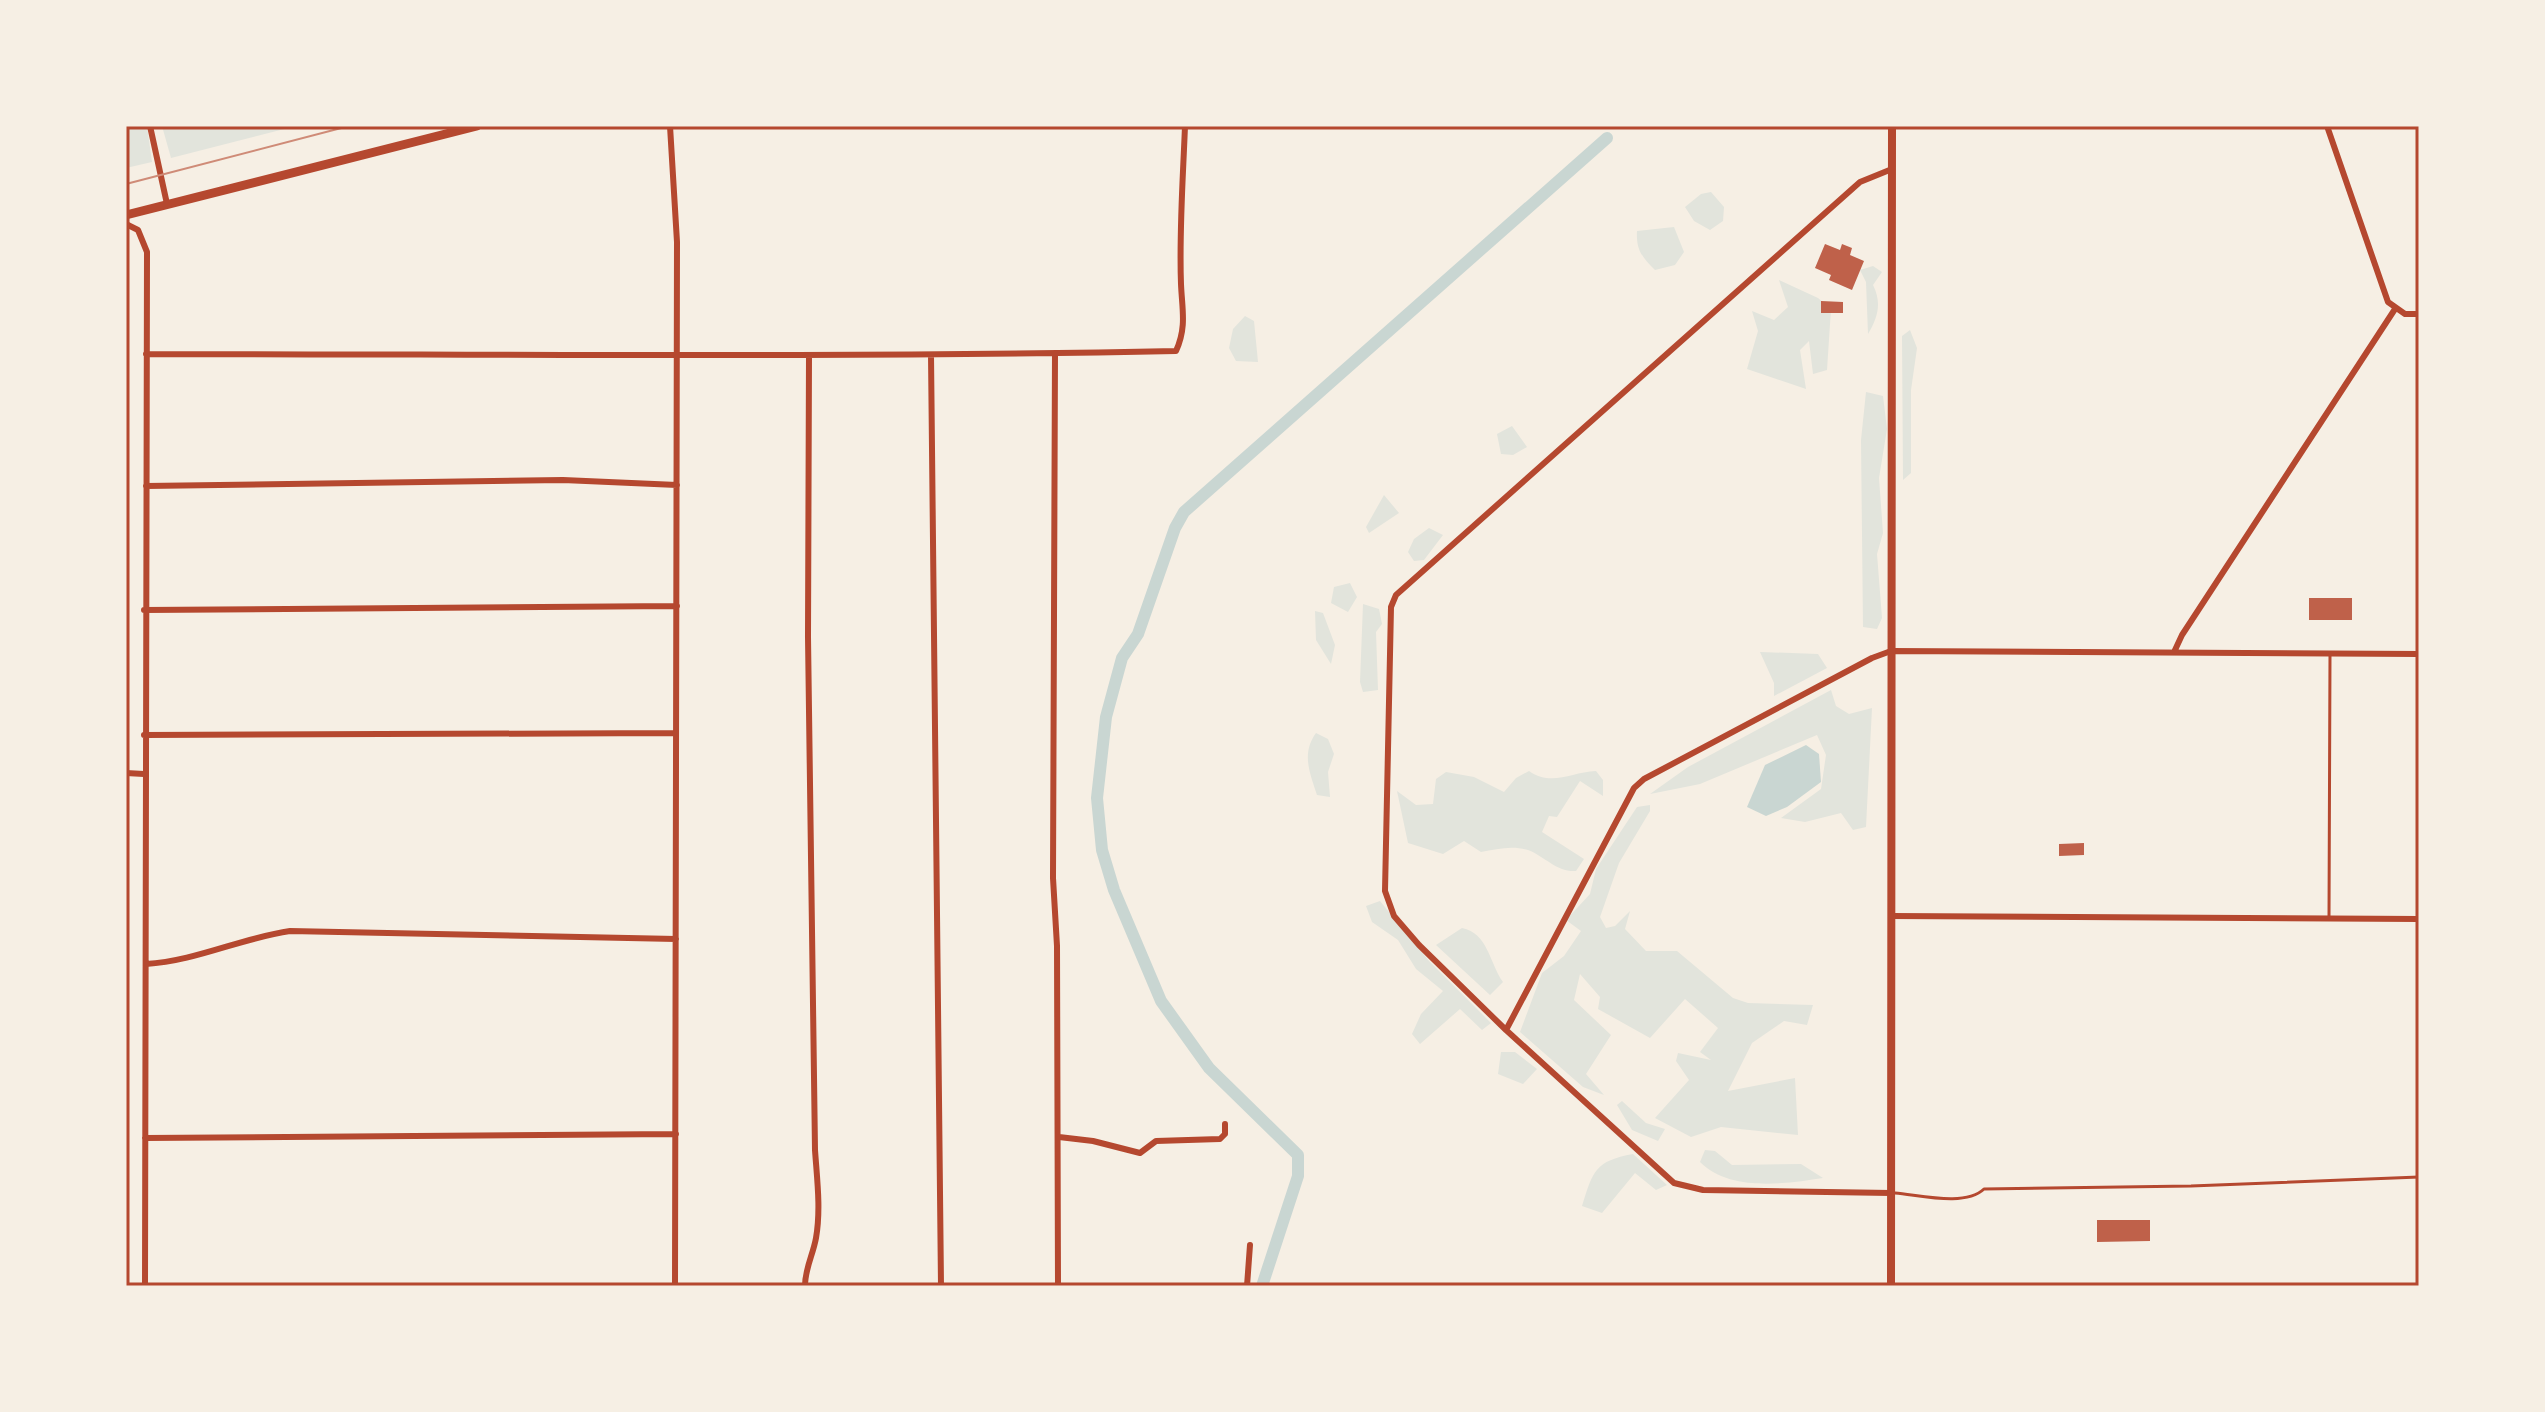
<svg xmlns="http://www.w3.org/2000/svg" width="2545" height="1412" font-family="'PT Sans Narrow',sans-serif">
	<rect width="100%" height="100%" fill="#f6efe4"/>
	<path fill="#e2e4dc" d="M126,126H147L152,162L126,168Z
		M162,126H296L171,158Z
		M1711,192L1724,207L1723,221L1710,230L1694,221L1685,207L1701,194Z
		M1674,227L1684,252L1675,265L1655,270C1642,257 1636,250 1637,231Z
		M1873,266L1882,272L1873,285C1882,303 1878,317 1868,334L1866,282L1860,270Z
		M1779,280L1818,298L1831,309L1827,370L1813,374L1809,341L1800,350L1806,389L1747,369L1758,331L1752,311L1774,320L1788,307Z
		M1245,316L1254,321L1258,362L1236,361L1229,348L1233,329Z
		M1910,330L1917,348L1911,390V473L1903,480L1902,336Z
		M1866,392L1883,396L1887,429L1879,478L1883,533L1877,554L1882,618L1877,629L1863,627L1861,440Z
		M1512,426L1527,447L1513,455L1501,454L1497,434Z
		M1384,495L1399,513L1369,533L1366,527Z
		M1429,528L1443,535L1424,560L1414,561L1408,552L1414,539Z
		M1350,583L1357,597L1348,612L1331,603L1334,587Z
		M1363,604L1379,609L1382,624L1376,632L1378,690L1363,692L1360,682Z
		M1315,611L1323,613L1335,645L1331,664L1316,640Z
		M1760,652L1818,654L1827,668L1774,696V683Z
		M1831,690L1836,706L1849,714L1872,708L1866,827L1853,830L1841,813L1805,822L1781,818L1821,789L1826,755L1817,735L1700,784L1650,794L1688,767Z
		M1316,733L1328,739L1334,754L1328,772L1330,797L1317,795C1310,773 1301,754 1316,733Z
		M1529,771C1552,787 1571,772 1596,771L1603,780V796L1580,781L1557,817L1549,816L1542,832L1584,859L1576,871C1556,872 1546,857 1528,850C1512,845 1497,849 1481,852L1464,841L1443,854L1408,843L1397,791L1416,805L1433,804L1436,779L1446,772L1474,777L1504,792L1516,778Z
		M1650,805V811L1619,863L1600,917L1606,928L1615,926L1630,911L1625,929L1646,951H1677L1733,998L1748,1003L1813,1005L1807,1025L1784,1021L1752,1043L1728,1091L1795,1078L1798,1135L1721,1127L1691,1137L1655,1118L1689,1080L1676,1061L1678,1053L1711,1060L1700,1052L1718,1028L1685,999L1650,1038L1598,1009L1600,997L1580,974L1574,1000L1611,1035L1586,1074L1604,1095L1583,1087L1520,1032L1542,973L1564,956L1581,931L1566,920L1590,894L1596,869L1637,807Z
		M1380,901L1429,961L1491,1023L1482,1030L1460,1009L1420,1044L1412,1034L1421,1014L1443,991L1416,969L1398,940L1372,922L1366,906Z
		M1462,928C1488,933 1489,962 1503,982L1490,995L1436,945Z
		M1501,1052H1515L1537,1069L1523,1084L1498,1074Z
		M1622,1101L1646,1123L1665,1129L1658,1141L1632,1130L1617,1105Z
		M1705,1150L1715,1151L1732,1165L1801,1164L1823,1178C1785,1184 1730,1192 1700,1162Z
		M1633,1154L1667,1185L1656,1190L1635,1173L1602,1213L1582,1206C1593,1171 1595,1161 1633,1154Z"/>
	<path fill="#c9d6d2" d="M1806,745L1819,754L1821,782L1787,807L1766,816L1747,807L1765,765Z"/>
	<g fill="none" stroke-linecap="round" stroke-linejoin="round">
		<path stroke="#c9d6d2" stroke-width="12" d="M1262,1286L1298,1176V1155L1209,1068L1161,1001L1114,890L1102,850L1097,798L1106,717L1122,658L1138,634L1175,528L1184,512L1607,138"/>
	</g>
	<path fill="#bf614a" d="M1825,244L1840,250L1842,244L1852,248L1850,255L1864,261L1852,290L1829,280L1831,275L1815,268Z
		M1821,301L1843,302V313H1821Z
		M2309,598H2352V620H2309Z
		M2084,843V855L2059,856V844Z
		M2097,1220H2150V1241L2097,1242Z"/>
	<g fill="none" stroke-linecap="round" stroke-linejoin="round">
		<path stroke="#b5482f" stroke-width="3" d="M2329,918L2330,654
			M1895,1193C1920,1195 1965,1207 1984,1189L2191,1186L2419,1177"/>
		<path stroke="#b5482f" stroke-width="6" d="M150,126L167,204
			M670,126L677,242L675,1286
			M2327,126L2388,302L2405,314H2419
			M126,224L138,230L147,252L145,1286
			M1055,353L1053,878L1057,946L1058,1286
			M146,354C489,354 833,358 1176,351C1187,327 1182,309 1181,284C1179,232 1183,178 1185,126
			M931,355L941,1286
			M146,486L563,480L677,485
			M144,610L677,606
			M2175,650L2182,635L2395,309
			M144,735L676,733
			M126,773L144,774
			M1891,916L2419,919
			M146,964C196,961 241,938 290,931L676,939
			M1506,1030L1634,788L1644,779L1872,658L1891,651L2419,654
			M1059,1137L1093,1141L1140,1153L1156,1141L1220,1139L1225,1134V1124
			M145,1138L676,1134
			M1891,1193L1703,1190L1674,1183L1506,1030L1419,945L1394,916L1385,891L1391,607L1396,595L1860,182L1892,169
			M805,1286C805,1268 813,1255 816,1238C821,1209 817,1179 815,1150L808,637L809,356
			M1247,1286L1250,1245"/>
		<path stroke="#b5482f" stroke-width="8" d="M1891,1286L1892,126"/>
		<path stroke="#b5482f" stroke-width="9" d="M126,215L477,126"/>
		<path stroke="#cf8b77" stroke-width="2" d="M126,184L349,126"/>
	</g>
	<rect width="2545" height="1412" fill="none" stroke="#f6efe4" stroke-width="256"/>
	<rect x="128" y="128" width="2289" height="1156" fill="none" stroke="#b5482f" stroke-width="3"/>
</svg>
